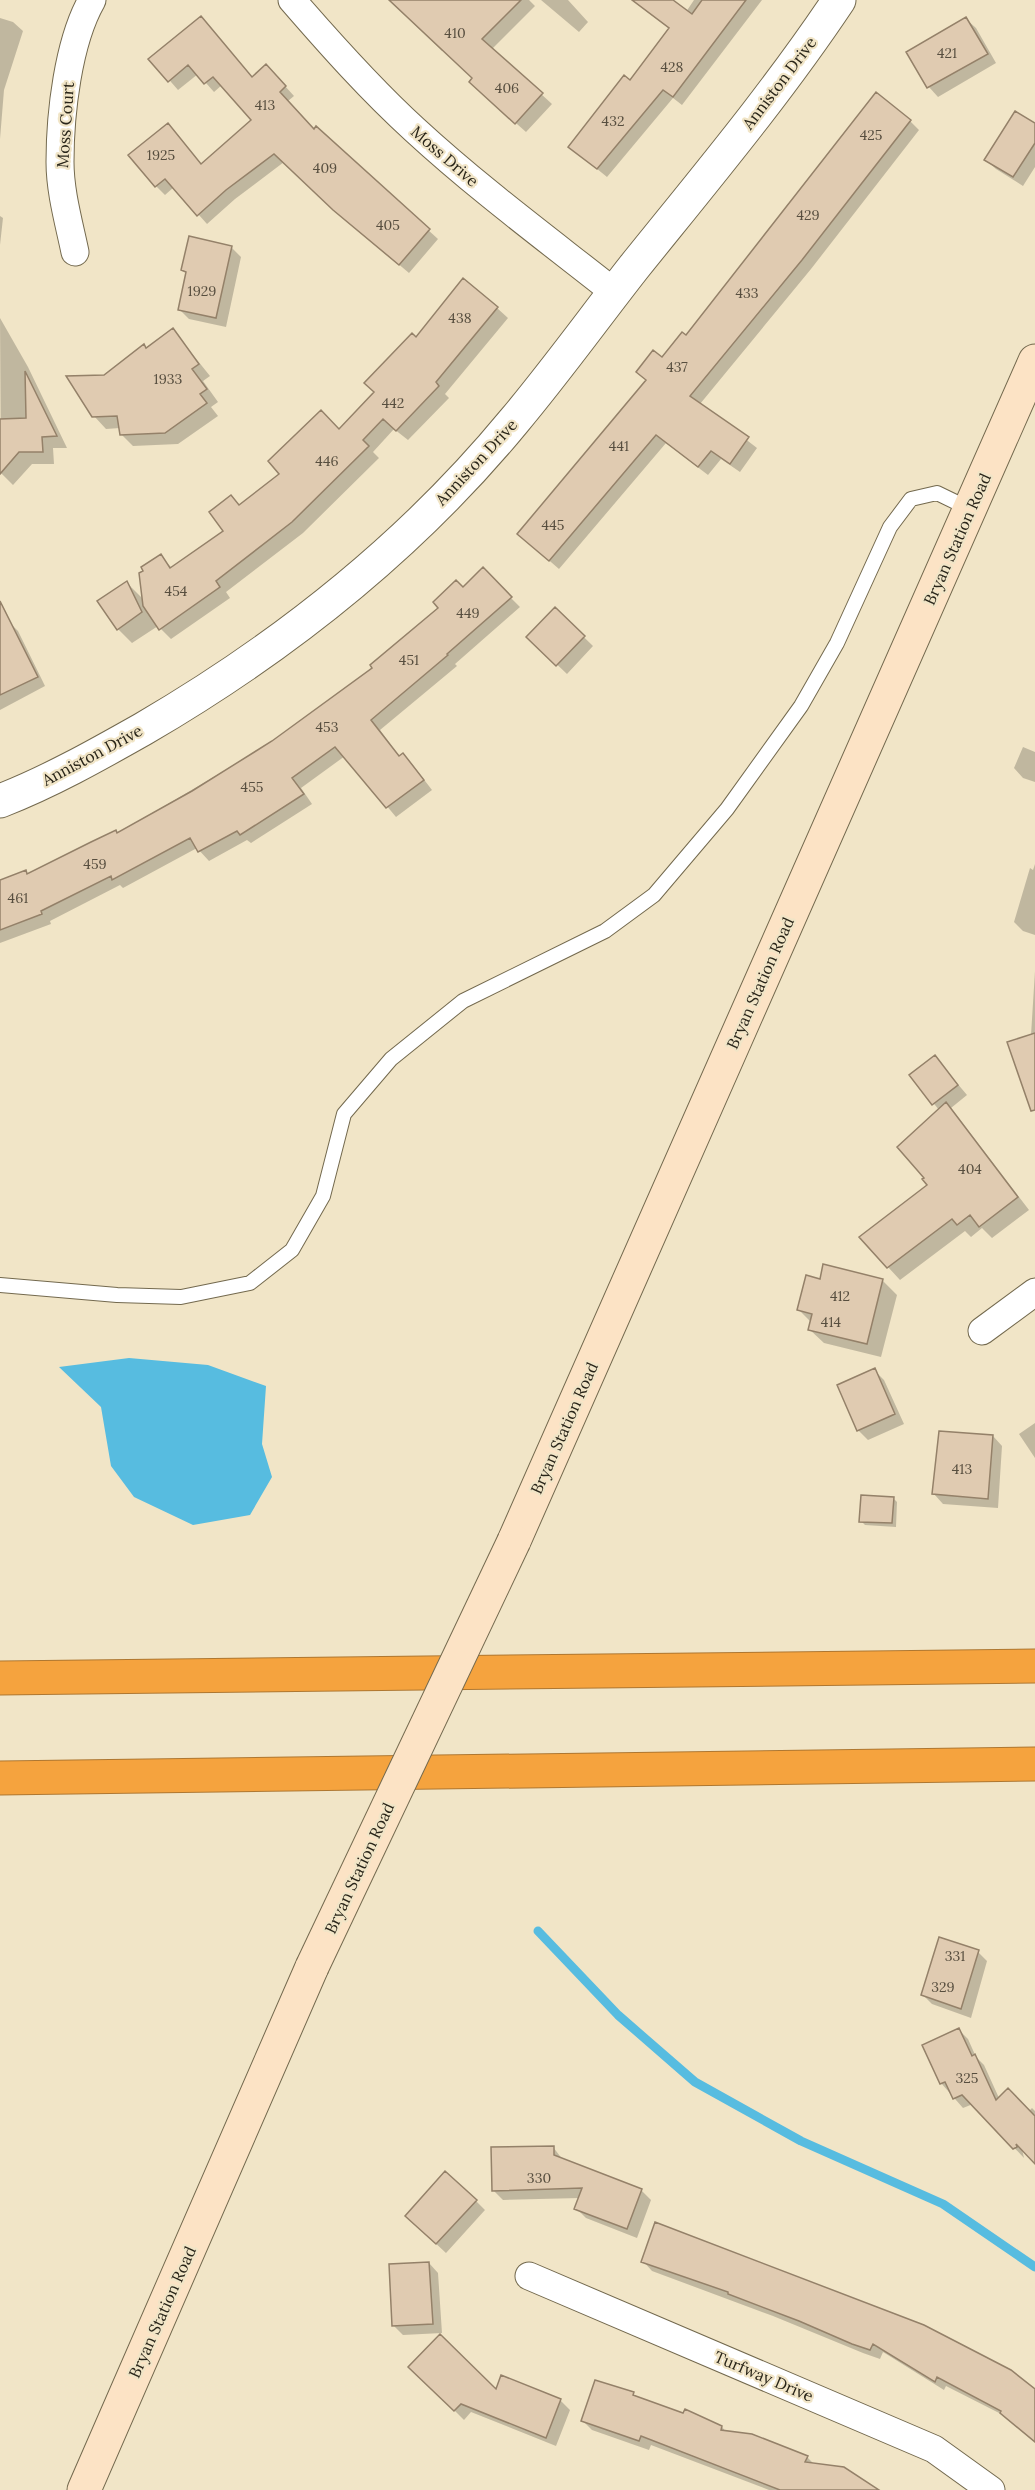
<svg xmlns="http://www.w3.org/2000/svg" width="1035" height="2490" font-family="Lora,serif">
	<rect width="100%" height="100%" fill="#f1e5c7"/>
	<path fill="#57bce0" d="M129,1358L208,1365L266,1386L262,1444L272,1477L250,1515L193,1525L134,1497L111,1466L101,1407L59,1367Z"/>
	<path fill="#0003" d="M389,0H529L535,6L492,49L552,104L526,132L481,92L474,78L445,49L442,51Z
		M541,0H568L588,22L579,32Z
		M638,0H670L686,12L694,0H762L682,105L673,98L607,177L570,147L631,82L670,29L646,11L636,2Z
		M0,18L13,22L23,31L4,90L0,139Z
		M201,18L253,78L275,75L294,96L288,101L314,131L316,128L438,239L409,273L344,218L284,162L235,199L207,224L174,187L165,195L156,186L177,134L202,165L253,120L222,85L214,92L198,74L178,90L151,59Z
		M966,19L976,28L996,63L938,97L929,87L908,52Z
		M910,121L919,130L811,269L700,404L757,448L740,472L721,459L708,475L666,443L559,569L529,543L662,360Z
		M1035,125V167L1023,186L996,169L986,160Z
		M0,216L3,218L0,245Z
		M231,247L241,257L226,327L189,319L179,309L187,274L183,270Z
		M497,308L508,318L445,394L449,398L408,440L394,429L373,452L379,458L303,533L226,592L230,598L171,639L158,626L132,643L118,629L127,583L144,600L160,556L172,568L226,531L240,506L339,431L376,393L417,339Z
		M0,318L28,367L67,448H53L54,464H32L13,485L1,473Z
		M173,330L210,376L203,381L218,402L211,407L218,416L178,444L133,446L121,434L120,428L106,429L94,416L104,376Z
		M483,570L520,607L455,664L457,666L380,730L400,757L403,755L412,764L432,790L396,817L345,756L301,788L312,804L251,843L247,840L209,861L197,848L123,888L120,885L50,921L51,924L0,943V883L25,872L28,875L117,834L273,742L374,669Z
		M555,609L593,646L567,674L528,637Z
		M9,622L18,631L45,686L0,710V627Z
		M1023,747L1035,752V782L1023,778L1014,768Z
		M1035,864V935L1023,931L1014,922L1030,868L1033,870Z
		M1035,971V1103L1031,1035Z
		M935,1057L967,1095L951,1108L1029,1210L992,1238L982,1228L971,1237L965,1231L900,1280L888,1267L929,1186L939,1110L911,1075Z
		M882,1280L897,1295L881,1357L824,1343L809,1329L811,1322L799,1310L821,1281Z
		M874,1370L884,1380L904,1424L868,1440L858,1430Z
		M1035,1423V1458L1019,1434Z
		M993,1436L1002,1446L998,1508L943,1504L934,1494Z
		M893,1498L897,1502L896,1527L865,1525L861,1521Z
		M940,1939L978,1952L987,1961L971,2018L932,2004L923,1995Z
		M959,2030L968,2039L976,2057L984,2065L999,2098L1029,2111L1032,2108L1035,2111V2162L1022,2149L1024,2158L973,2104L963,2108L941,2083Z
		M553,2147L563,2160L641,2190L651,2200L637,2238L586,2218L576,2208L580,2198L503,2200L493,2190Z
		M476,2201L485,2210L446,2253L416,2225Z
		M643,2261L1035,2391V2442L1005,2416L946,2386L944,2390L883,2352L880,2359L863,2353L773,2316L652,2271Z
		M429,2263L438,2273L442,2333L403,2335L393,2325Z
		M411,2367L497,2392L560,2400L570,2410L556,2446L471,2412L464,2420Z
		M633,2393L638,2398L722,2427L726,2432L807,2457L814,2464L876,2490H769L651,2445L649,2450L592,2430L582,2420Z"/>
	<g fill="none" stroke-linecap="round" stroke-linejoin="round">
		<path stroke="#57bce0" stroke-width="9" d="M538,1931L618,2015L695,2082L801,2141L943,2204L1035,2267"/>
	</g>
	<path fill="#e0cbb1" stroke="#948169" stroke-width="1.5" d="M389,0H521L482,39L543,93L515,124L469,82L472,78Z
		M632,0H673L692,14L702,0H746L673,97L663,90L597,169L568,147L624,75L630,80L669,28Z
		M201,16L252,77L266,64L286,86L280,92L314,129L316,126L430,229L399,265L333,210L274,154L226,190L197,216L165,179L155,187L128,155L168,123L201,164L251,120L213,77L204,84L188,65L168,82L148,59Z
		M966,17L988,54L927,88L906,52Z
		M876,92L911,120L802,260L690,396L749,437L730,464L711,451L698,467L656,435L549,561L517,534L646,380L636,372L653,350L662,357L682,332L686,335Z
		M1015,111L1035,123V143L1013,177L984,160Z
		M189,236L232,246L216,318L178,310L186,272L181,270Z
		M463,278L498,307L436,382L439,386L396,431L383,419L363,440L369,446L292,522L216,581L220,587L159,630L143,606L139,573L143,571L141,567L161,554L170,568L223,531L209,512L231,495L239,505L279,474L268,461L321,410L339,429L374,392L364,383L412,333L416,337Z
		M173,328L199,364L192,369L207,389L200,394L207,403L165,433L120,435L117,416L92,417L66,376L104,375L144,344L146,348Z
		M25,371L57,436L42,437L43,452H19L0,474V419L26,418Z
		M483,567L512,597L447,654L448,655L371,720L399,756L403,753L424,780L386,808L335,747L292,778L304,794L240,835L237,831L198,852L190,838L112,880L111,876L41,911L42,914L0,930V880L26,870L27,874L91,842L116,830L117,833L192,791L272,741L372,668L370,665L438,608L433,602L456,580L463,587Z
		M127,581L142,612L117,630L97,601Z
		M0,601L38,677L0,695Z
		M555,607L585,636L556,666L526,637Z
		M1035,1033V1110L1031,1111L1007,1042Z
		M935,1055L958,1085L932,1105L909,1075Z
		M946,1102L1018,1197L979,1227L970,1215L957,1225L952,1219L887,1268L859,1237L927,1185L922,1179L924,1178L897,1147Z
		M823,1264L883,1279L867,1344L808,1330L812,1314L797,1310L806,1275L820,1279Z
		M875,1368L895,1414L857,1431L837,1385Z
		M939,1431L993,1435L988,1499L932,1494Z
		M861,1495L894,1497L892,1523L859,1522Z
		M939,1937L979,1950L961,2009L921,1995Z
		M959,2028L972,2056L975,2054L996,2100L1008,2088L1035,2116V2164L1016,2144L1017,2147L1013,2149L962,2095L953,2099L945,2082L940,2084L922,2045Z
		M554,2146V2155L642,2189L627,2229L574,2209L582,2188L492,2191L491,2147Z
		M445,2171L477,2200L436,2244L405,2216Z
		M655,2222L924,2325L1011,2370L1035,2389V2442L1000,2413L1001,2411L937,2377L935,2382L873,2344L870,2350L852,2344L799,2321L728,2294V2292L641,2262Z
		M429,2262L433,2324L392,2326L389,2264Z
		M440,2334L496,2389L501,2375L561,2399L546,2438L461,2404L454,2411L408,2367Z
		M595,2380L634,2392L633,2395L683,2413L685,2409L722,2426L721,2430L752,2434L808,2456L805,2462L844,2467L879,2490H780L641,2436L639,2441L581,2421Z"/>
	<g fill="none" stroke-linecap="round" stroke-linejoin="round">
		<g stroke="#73694e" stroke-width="16">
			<path id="service" d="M0,1285L117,1295L181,1297L250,1283L292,1250L323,1196L344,1114L391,1059L463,1001L605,931L654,895L727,809L801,706L837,643L890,527L911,499L937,493L970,509"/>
		</g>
		<g stroke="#73694e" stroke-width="29">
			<path id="minor" d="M292,0C331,45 371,90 415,130C478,188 547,239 614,292
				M75,252C69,223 60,192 60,162C60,114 68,42 92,0
				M982,1331L1035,1292
				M529,2276L934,2449L991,2490"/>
		</g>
		<g stroke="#73694e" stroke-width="35">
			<path id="tertiary" d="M0,801C49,782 97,755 143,729C282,648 411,546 514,421C556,371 594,318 634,267C704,180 777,93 839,0"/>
		</g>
		<g stroke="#73694e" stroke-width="35">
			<path id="secondary" d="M514,1541L1035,361
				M84,2490L312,1967"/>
		</g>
		<g stroke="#ae7731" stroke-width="35">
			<path id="motorway" d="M0,1678L1035,1666
				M0,1778L1035,1764"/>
		</g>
		<use href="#service" stroke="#fff" stroke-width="14"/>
		<use href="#minor" stroke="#fff" stroke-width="27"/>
		<use href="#tertiary" stroke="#fff" stroke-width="33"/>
		<use href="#secondary" stroke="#fce3c5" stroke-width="33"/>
		<use href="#motorway" stroke="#f5a33e" stroke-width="33"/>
		<g stroke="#73694e" stroke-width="35" stroke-linecap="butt">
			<path id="secondary-bridge" d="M312,1967L514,1541"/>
		</g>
		<use href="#secondary-bridge" stroke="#fce3c5" stroke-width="33"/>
	</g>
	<g text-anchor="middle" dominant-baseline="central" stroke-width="4.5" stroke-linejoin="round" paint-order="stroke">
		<g font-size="14" fill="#574e3f">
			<text x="455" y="33">410</text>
			<text x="947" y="53">421</text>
			<text x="672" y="67">428</text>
			<text x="507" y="88">406</text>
			<text x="265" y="105">413</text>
			<text x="613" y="121">432</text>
			<text x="871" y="135">425</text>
			<text x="161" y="155">1925</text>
			<text x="325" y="168">409</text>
			<text x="808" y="215">429</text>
			<text x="388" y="225">405</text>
			<text x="202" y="291">1929</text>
			<text x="747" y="293">433</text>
			<text x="460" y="318">438</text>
			<text x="677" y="367">437</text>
			<text x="168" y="379">1933</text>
			<text x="393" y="403">442</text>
			<text x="619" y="446">441</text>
			<text x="327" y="461">446</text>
			<text x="553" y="525">445</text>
			<text x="176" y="591">454</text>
			<text x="468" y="613">449</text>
			<text x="409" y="660">451</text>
			<text x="327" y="727">453</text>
			<text x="252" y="787">455</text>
			<text x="95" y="864">459</text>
			<text x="18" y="898">461</text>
			<text x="970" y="1169">404</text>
			<text x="840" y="1296">412</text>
			<text x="831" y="1322">414</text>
			<text x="962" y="1469">413</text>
			<text x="955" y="1956">331</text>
			<text x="943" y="1987">329</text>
			<text x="967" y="2078">325</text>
			<text x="539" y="2178">330</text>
		</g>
		<g font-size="16" fill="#292519" stroke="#f1e5c7">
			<text transform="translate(779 83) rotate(-53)">Anniston Drive</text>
			<text transform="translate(65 125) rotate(-86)">Moss Court</text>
			<text transform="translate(445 156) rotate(41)">Moss Drive</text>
			<text transform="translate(476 462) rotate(-47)">Anniston Drive</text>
			<text transform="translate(957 539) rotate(-66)">Bryan Station Road</text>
			<text transform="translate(92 755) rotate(-28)">Anniston Drive</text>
			<text transform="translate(760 983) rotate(-66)">Bryan Station Road</text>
			<text transform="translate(564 1428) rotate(-66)">Bryan Station Road</text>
			<text transform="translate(359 1868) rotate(-65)">Bryan Station Road</text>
			<text transform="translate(162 2312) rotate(-66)">Bryan Station Road</text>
			<text transform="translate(764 2376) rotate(23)">Turfway Drive</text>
		</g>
	</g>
</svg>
